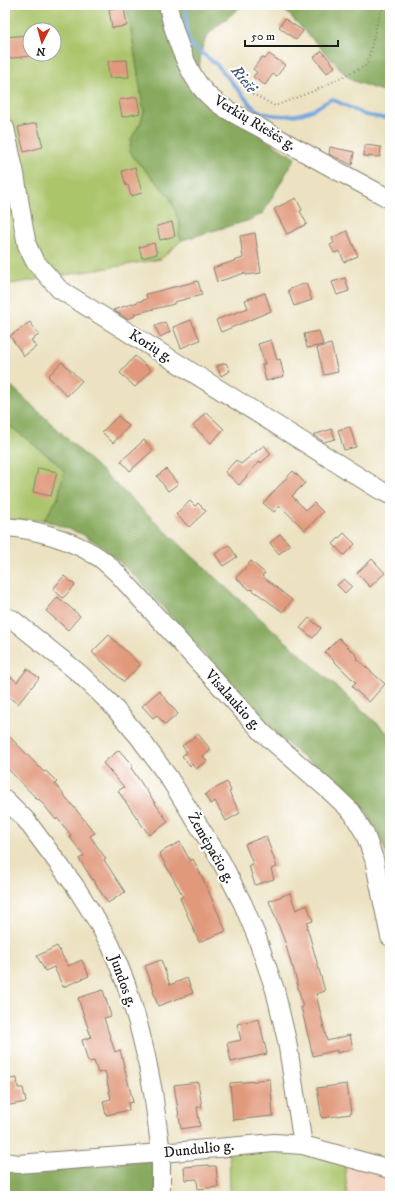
<svg xmlns="http://www.w3.org/2000/svg" width="395" height="1201" font-family="'IM FELL DW Pica',serif">
	<rect width="100%" height="100%" fill="#fff"/>
	<filter id="ink" filterUnits="userSpaceOnUse"><feTurbulence type="fractalNoise" baseFrequency=".025" numOctaves="2"/><feDisplacementMap in="SourceGraphic" scale="8" xChannelSelector="R" yChannelSelector="G"/><feConvolveMatrix kernelMatrix="1 2 1 2 8 2 1 2 1" color-interpolation-filters="sRGB"/></filter>
	<filter id="wash" filterUnits="userSpaceOnUse"><feTurbulence type="fractalNoise" baseFrequency=".012" numOctaves="4" result="noise"/><feDisplacementMap in="SourceGraphic" scale="16" xChannelSelector="R" yChannelSelector="G"/><feGaussianBlur stdDeviation="0.9" result="paint"/><feColorMatrix in="noise" values="0 0 0 0 0 0 0 0 0 0 0 0 0 0 0 0 0 1.4 0 .05"/><feComposite in="paint" operator="in"/></filter>
	<g filter="url(#wash)">
		<rect width="100%" height="100%" fill="#ece2c1"/>
		<path fill="#f4d3c0" d="M345,1164L390,1178V1196H347Z"/>
		<path fill="#abc56a" stroke="#647043" fill-rule="evenodd" d="M5,5H127L144,112L141,122L131,139L130,151L134,158L170,197L180,224L179,236L182,240L161,259L5,285ZM30,30H54V54H30Z
			M5,422L56,462L64,471L58,498L44,520H5Z
			M285,1149L345,1164L347,1196H230L229,1150Z"/>
		<path fill="#88aa5e" stroke="#52633d" d="M127,5H243L210,32L204,42L201,53L198,76L209,105L295,158L263,213L250,220L182,240L179,236L180,224L170,197L134,158L130,151L131,139L141,122L144,112Z
			M280,5H390V94L351,80Z
			M5,380L223,585L390,735V864L381,839L367,813L344,788L293,749L261,718L137,578L102,546L82,534L44,520L58,498L64,471L56,462L5,422Z
			M151,1161L155,1167L156,1196H5V1167Z"/>
		<g fill="none" stroke-linecap="round" stroke-linejoin="round">
			<path stroke="#75a6e0" stroke-width="3.5" d="M187,5L186,30L190,44L216,64L247,100C258,119 292,118 310,111C317,108 325,102 332,99L365,115L390,119"/>
		</g>
		<g id="blocks">
			<path fill="#e1997b" d="M124,7L127,26L112,28L109,9Z
				M285,19L303,31L296,40L279,27Z
				M27,35L30,56L5,59V37Z
				M322,51L335,67L327,73L314,57Z
				M269,54L285,65L277,76L273,74L265,85L253,77L257,72L253,69L262,57L265,59Z
				M127,60L129,77L109,78L108,61Z
				M137,97L140,113L122,117L119,100Z
				M37,123L43,147L24,152L18,127Z
				M365,145L381,147L380,157L364,156Z
				M330,147L354,152L352,165L329,154Z
				M135,167L142,193L131,196L128,185L126,186L122,171Z
				M296,198L302,210L300,211L307,224L287,234L274,209Z
				M172,222L175,236L160,240L157,226Z
				M347,231L358,256L344,262L340,251L334,253L330,245L334,243L332,238Z
				M255,233L261,273L246,275L245,273L217,282L213,268L243,258L240,236Z
				M154,243L157,254L142,258L139,247Z
				M345,278L349,291L337,295L332,282Z
				M198,281L202,295L174,302V304L134,314L135,316L127,319L113,310L147,299L146,294Z
				M306,283L312,300L294,306L288,290Z
				M265,293L271,311L221,332L216,320L248,308L245,300Z
				M191,320L200,340L181,348L173,327Z
				M30,322L39,335L31,340L36,347L24,356L10,336Z
				M165,322L170,332L160,337L155,326Z
				M319,331L323,345L307,348L304,334Z
				M271,340L277,360L280,359L284,376L266,381L262,364H265L258,344Z
				M331,344L338,372L324,375L317,348Z
				M135,356L151,370L135,387L120,373Z
				M62,362L82,381L67,396L48,376Z
				M226,363L230,371L221,376L217,366Z
				M206,412L224,429L211,443L193,426Z
				M118,416L129,426L113,443L102,432Z
				M350,427L356,447L344,450L338,430Z
				M332,429L335,439L324,442L313,435Z
				M144,440L153,450L130,471L121,461Z
				M264,445L271,454L261,463L260,461L239,485L225,472L236,460L241,464Z
				M38,468L57,472L51,496L33,492Z
				M166,469L178,484L168,491L157,476Z
				M293,471L305,483L292,496L306,510L314,503L323,512L305,530L280,506L274,512L263,503Z
				M190,501L195,506L198,503L206,511L189,527L176,514Z
				M344,533L355,544L344,555L333,544Z
				M280,534L290,545L279,554L270,543Z
				M229,545L237,557L223,566L215,554Z
				M372,559L385,573L370,587L357,573Z
				M251,561L265,573L262,576L292,600L283,612L251,589L250,590L236,578Z
				M64,576L75,585L63,598L53,589Z
				M344,579L352,586L345,593L337,585Z
				M58,597L80,616L68,630L46,611Z
				M309,618L321,628L313,638L300,628Z
				M109,635L140,665L124,682L92,652Z
				M339,638L358,657L357,659L385,684L369,702L352,687L356,683L325,652Z
				M27,669L39,678L18,704L5,694V672L17,682Z
				M159,691L178,714L165,725L157,715L153,718L142,706Z
				M5,732L44,772L46,771L57,782L55,784L95,833L90,836L106,859L104,860L125,892L108,903L79,859L84,856L69,836L71,835L57,818L56,820L39,799L38,800L8,769H5Z
				M198,734L211,750L203,756L207,761L196,769L192,764L190,766L182,756L187,752L182,746Z
				M119,750L133,766L131,768L168,822L149,835L118,791L124,787L103,763Z
				M227,782L231,791L229,792L240,813L226,821L215,801L210,804L205,794Z
				M266,836L277,867L271,869L274,879L255,885L249,866L253,864L245,844Z
				M180,842L190,861L193,859L202,877L226,931L199,942L180,898L183,896L159,853Z
				M290,893L296,910L307,905L313,921L307,923L308,927H307L325,991L316,994L327,1041L350,1035L353,1049L337,1053V1050L313,1056L301,1007H303L293,967H292L285,942L269,901Z
				M57,946L68,966L82,960L89,976L63,987L54,967L45,971L37,956Z
				M161,960L170,985L187,978L193,993L158,1006L153,991L154,990L145,966Z
				M103,990L111,1016L104,1018L115,1052L120,1050L133,1102L128,1103L129,1110L106,1115L103,1101L111,1099L105,1071L98,1073L94,1061L88,1062L82,1040L91,1037L78,998Z
				M259,1019L267,1054L231,1062L227,1043L241,1040L237,1024Z
				M17,1078L18,1088H23L26,1102L5,1106V1080Z
				M270,1079L273,1116L233,1120L230,1083L257,1081V1080Z
				M198,1082L202,1107H197L200,1126L181,1129L174,1085Z
				M347,1084L351,1114L322,1118L317,1088Z
				M209,1165V1166H216L218,1187L198,1189L197,1179L185,1180L184,1167Z"/>
		</g>
	</g>
	<g filter="url(#ink)">
		<use href="#blocks" fill-opacity="0" stroke="#847f6e" stroke-width="1"/>
		<g fill="none" stroke-linecap="round" stroke-linejoin="round">
			<g stroke="#847f6e" stroke-width="20">
				<path id="minor" d="M168,5C173,31 186,71 204,91C218,107 239,116 257,126C301,151 345,175 390,199
					M5,128L15,174L23,224L27,245L34,260L59,289L380,490L390,495
					M5,527C35,529 69,539 95,555C103,559 110,567 117,573L263,733L333,794L352,812L365,834L374,859L390,937
					M5,617L12,619L80,674L110,703L139,737L169,778L221,861L243,904L256,935L275,990L287,1041L303,1145
					M5,799L26,820L75,886L97,921L111,946L126,984L138,1023L146,1056L153,1092L161,1153V1196
					M5,1162L18,1164L161,1153L274,1143L303,1145L390,1169"/>
			</g>
			<path stroke="#847f6e" stroke-width="2" stroke-dasharray="1 3" stroke-linecap="butt" d="M242,82L249,92L275,106L316,90L367,65L378,19L384,5"/>
			<use href="#minor" stroke="#fff" stroke-width="18"/>
		</g>
	</g>
	<g text-anchor="middle" dominant-baseline="central" stroke-width="4" stroke-linejoin="round" paint-order="stroke">
		<g font-size="15" fill="#1c1c1c" stroke="#fff">
			<text transform="translate(255 123) rotate(31)">Verkių Riešės g.</text>
			<text transform="translate(151 346) rotate(32)">Korių g.</text>
			<text transform="translate(233 700) rotate(48)">Visalaukio g.</text>
			<text transform="translate(211 848) rotate(60)">Žemėpačio g.</text>
			<text transform="translate(123 981) rotate(70)">Jundos g.</text>
			<text transform="translate(199 1149) rotate(-6)">Dundulio g.</text>
		</g>
		<g font-size="16" font-style="italic" fill="#445a74" stroke="#fff">
			<text transform="translate(244 79) rotate(51)">Riešė</text>
		</g>
	</g>
	<rect width="395" height="1201" fill="none" stroke="#fff" stroke-width="20"/>
	<g transform="translate(42 42) rotate(186)"><circle r="19" fill="#ffffff" stroke="#a4a4a4"/>
	<path d="M0-3L7 15L0 10L-7 15Z" fill="#c8321e"/>
	<text y="-6" font-size="11" font-weight="bold" text-anchor="middle" fill="#1c1c1c">N</text>
	</g>
	<path d="M245 40v6h93v-6" fill="none" stroke="#1c1c1c" stroke-width="2"/>
	<text x="251" y="40" font-size="12" fill="#1c1c1c" stroke="#ffffff" stroke-width="3" paint-order="stroke">50 m</text>
</svg>
